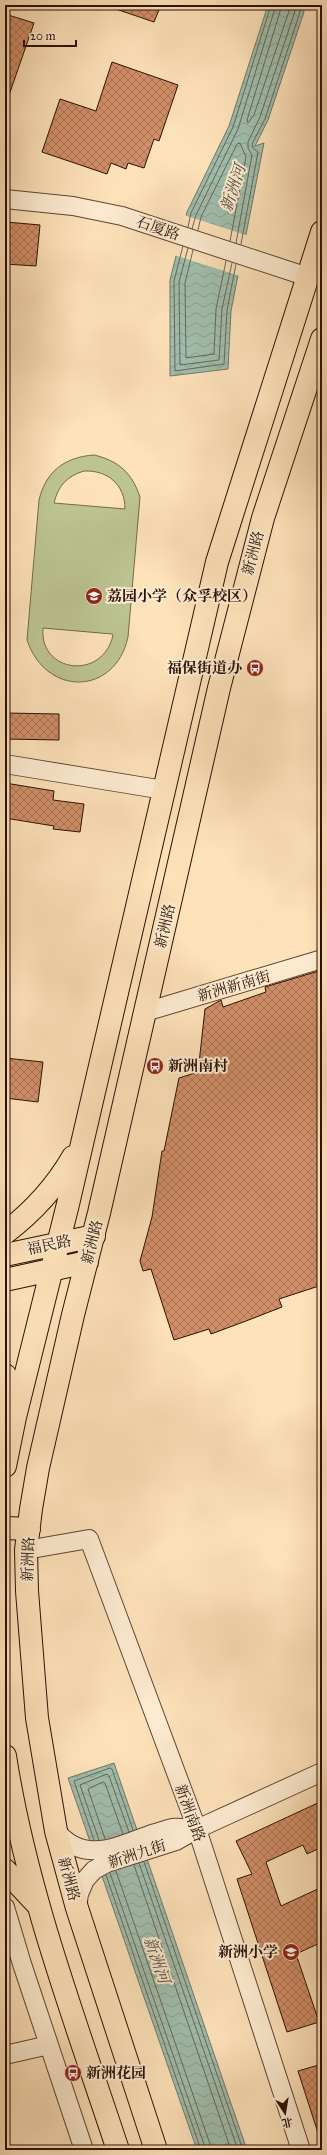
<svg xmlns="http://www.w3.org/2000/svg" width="327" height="2155" font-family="'IM FELL Great Primer','Noto Serif SC',serif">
	<defs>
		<pattern id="water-waves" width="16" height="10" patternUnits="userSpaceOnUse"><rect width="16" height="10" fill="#a0bead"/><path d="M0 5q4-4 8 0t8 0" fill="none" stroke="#8aa293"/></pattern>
		<pattern id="building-cross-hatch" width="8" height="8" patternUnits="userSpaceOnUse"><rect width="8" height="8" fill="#d18f69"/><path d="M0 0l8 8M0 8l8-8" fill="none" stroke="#aa7354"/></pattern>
	</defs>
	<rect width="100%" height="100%" fill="#fee2ba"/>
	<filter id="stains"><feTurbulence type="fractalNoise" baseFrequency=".005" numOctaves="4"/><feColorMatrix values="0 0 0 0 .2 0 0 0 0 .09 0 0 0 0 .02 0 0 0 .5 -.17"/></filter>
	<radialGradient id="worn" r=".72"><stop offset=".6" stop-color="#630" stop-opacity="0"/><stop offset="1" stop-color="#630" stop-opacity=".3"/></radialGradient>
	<path fill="#bcc492" stroke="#736a4b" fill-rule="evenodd" d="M94,455C119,461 132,473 140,497L128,637C115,696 46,697 27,640L39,500C46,471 65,457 94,455ZM84,471C107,470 125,484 125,509L54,503C58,486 67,476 84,471ZM43,628L112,634L113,635C103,681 39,673 43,628Z"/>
	<path fill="url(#water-waves)" stroke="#717869" d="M268,5H303L304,12L268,120L255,146L264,143L231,311L228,369L170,376V280L187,212L229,126Z
		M114,1763L247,2150H197L68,1778Z"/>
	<path fill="#fee2ba" d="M184,215L249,236L240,276L174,255Z"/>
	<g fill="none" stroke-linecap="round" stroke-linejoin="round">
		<path stroke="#656758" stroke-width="1" d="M282,5L247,120L248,123L254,115L289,11L288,5
			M188,227L191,213L233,127L271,5
			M192,229L196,215L238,129L276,5
			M198,230L201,217L237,144L240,143L246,157L230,241
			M236,243L252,155L248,148V142L260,117L295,11V5
			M241,244L258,152L253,148L252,144L265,119L300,12V5
			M183,246L174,281L175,371L224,364L227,310L236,264
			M188,248L179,282L180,365L219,360L222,309L232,263
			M193,250L185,283L186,358L214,354L216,309L226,261
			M105,1839L88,1789L103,1782L105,1783L123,1834
			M94,1840L74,1781L110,1768L112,1769L133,1830
			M99,1840L80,1785L107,1774L109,1776L129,1832
			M144,1862L243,2150
			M139,1863L238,2150
			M134,1865L231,2150
			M116,1871L212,2150
			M110,1873L206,2150
			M106,1875L201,2150"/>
	</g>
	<path fill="url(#building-cross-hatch)" stroke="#2a1004" d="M111,5H161L154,22L110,7Z
		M5,14L34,23L7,101L5,100Z
		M112,62L178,85L159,141L154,139L144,168L128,163L126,169L111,163L107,174L42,152L60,99L96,111Z
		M6,222L40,225L36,266L5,264Z
		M5,713L59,714V740L5,739Z
		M5,783L54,791L53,800L84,804L80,832L53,829L54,826L5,818Z
		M322,970V1285L279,1299L282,1307L246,1321L211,1334L209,1329L174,1340L151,1269L143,1271L140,1261L152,1217L162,1151H164L179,1078L198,1072L205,1009L221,1000L223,1007L266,992L265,987Z
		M5,1058L43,1062L38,1102L5,1098Z
		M322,1801V1847L307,1854L303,1845L266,1862L281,1906L322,1887V1942L296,1954L319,2022L287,2032L237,1879L252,1874L236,1841Z
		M322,2064V2135L319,2136L298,2071Z"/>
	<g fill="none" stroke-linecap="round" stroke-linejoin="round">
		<g stroke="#5f4432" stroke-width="20">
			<path id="minor" d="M5,199L73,206L122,216L308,277
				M5,764L164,790
				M145,1012L322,959
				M26,1550L89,1539L197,1829L301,2150
				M56,1831C85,1866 119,1845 155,1833C160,1832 167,1829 172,1828C180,1827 189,1829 197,1829
				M5,1907L22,1964L84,2150
				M77,1908L79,1894L85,1880L94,1870L107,1863L176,1841L197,1829L322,1772
				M5,2055L49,2045"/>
		</g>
		<g stroke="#2a1004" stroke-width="24">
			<path id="major" d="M5,1233C34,1211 55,1188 73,1157
				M5,1255L94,1236
				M5,1280L87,1262
				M5,1375L12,1395L14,1410
				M5,1466L15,1417L68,1204L217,562L322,232
				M5,1528L29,1529
				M5,1756C26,1891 75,2020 118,2150
				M5,1870L36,1903
				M156,2150L77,1908L56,1831L37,1718L27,1591L26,1550L31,1509L38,1468L73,1315L99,1213L219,688L263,518L322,339"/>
		</g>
		<use href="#minor" stroke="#feecd2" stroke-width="18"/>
		<use href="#major" stroke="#fee2ba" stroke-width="22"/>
	</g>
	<defs>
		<g id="school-disc" transform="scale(0.9)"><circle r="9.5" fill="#8f2418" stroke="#feecd2"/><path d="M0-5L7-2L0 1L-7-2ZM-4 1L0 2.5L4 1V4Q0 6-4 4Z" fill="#fff"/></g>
		<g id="bus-disc" transform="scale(0.9)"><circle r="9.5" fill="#8f2418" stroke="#feecd2"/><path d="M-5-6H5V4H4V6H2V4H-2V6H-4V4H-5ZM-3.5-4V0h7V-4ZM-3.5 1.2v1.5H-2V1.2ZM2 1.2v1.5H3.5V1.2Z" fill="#fff"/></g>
	</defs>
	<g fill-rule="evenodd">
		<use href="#school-disc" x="94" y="596"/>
		<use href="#bus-disc" x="255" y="668"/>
		<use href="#bus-disc" x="155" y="1066"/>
		<use href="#school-disc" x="291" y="1952"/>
		<use href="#bus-disc" x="73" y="2073"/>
	</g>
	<g text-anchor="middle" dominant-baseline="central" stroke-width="4" stroke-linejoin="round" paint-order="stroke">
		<g font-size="15" fill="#2a1004" stroke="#feecd2">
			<text transform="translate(158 228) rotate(19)">石厦路</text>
			<text transform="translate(253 553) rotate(-75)">新洲路</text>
			<text transform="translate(165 926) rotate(-77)">新洲路</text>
			<text transform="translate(234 986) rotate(-16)">新洲新南街</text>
			<text transform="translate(92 1242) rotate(-76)">新洲路</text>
			<text transform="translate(49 1245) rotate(-12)">福民路</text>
			<text transform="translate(28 1559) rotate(-88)">新洲路</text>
			<text transform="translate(190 1813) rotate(70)">新洲南路</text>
			<text transform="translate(137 1854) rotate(-18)">新洲九街</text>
			<text transform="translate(69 1879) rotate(75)">新洲路</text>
		</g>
		<g font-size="15" font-weight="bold" fill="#2a1004" stroke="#feecd2" text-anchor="start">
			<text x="107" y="596">荔园小学（众孚校区）</text>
			<text x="242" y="668" text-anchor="end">福保街道办</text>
			<text x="168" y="1066">新洲南村</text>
			<text x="278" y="1952" text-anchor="end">新洲小学</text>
			<text x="86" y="2073">新洲花园</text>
		</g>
		<g font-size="16" font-style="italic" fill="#534d3f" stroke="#feecd2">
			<text transform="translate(233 188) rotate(-72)">新洲河</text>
			<text transform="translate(157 1960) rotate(71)">新洲河</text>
		</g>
	</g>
	<rect width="327" height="2155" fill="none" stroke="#fee2ba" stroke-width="20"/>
	<rect x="6" y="6" width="315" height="2143" fill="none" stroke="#2a1004" stroke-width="2"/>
	<rect x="10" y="10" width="307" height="2135" fill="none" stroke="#2a1004"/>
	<g transform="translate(285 2113) rotate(168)" stroke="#feecd2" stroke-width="3" paint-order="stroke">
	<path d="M0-3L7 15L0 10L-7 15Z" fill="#2a1004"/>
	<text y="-6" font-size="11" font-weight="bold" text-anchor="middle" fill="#2a1004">北</text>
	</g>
	<path d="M24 40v6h52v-6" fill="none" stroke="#2a1004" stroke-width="2"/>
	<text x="30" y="40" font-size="12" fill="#2a1004" stroke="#feecd2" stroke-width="3" paint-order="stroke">20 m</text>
	<rect width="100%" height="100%" filter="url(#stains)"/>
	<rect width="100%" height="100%" fill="url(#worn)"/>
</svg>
